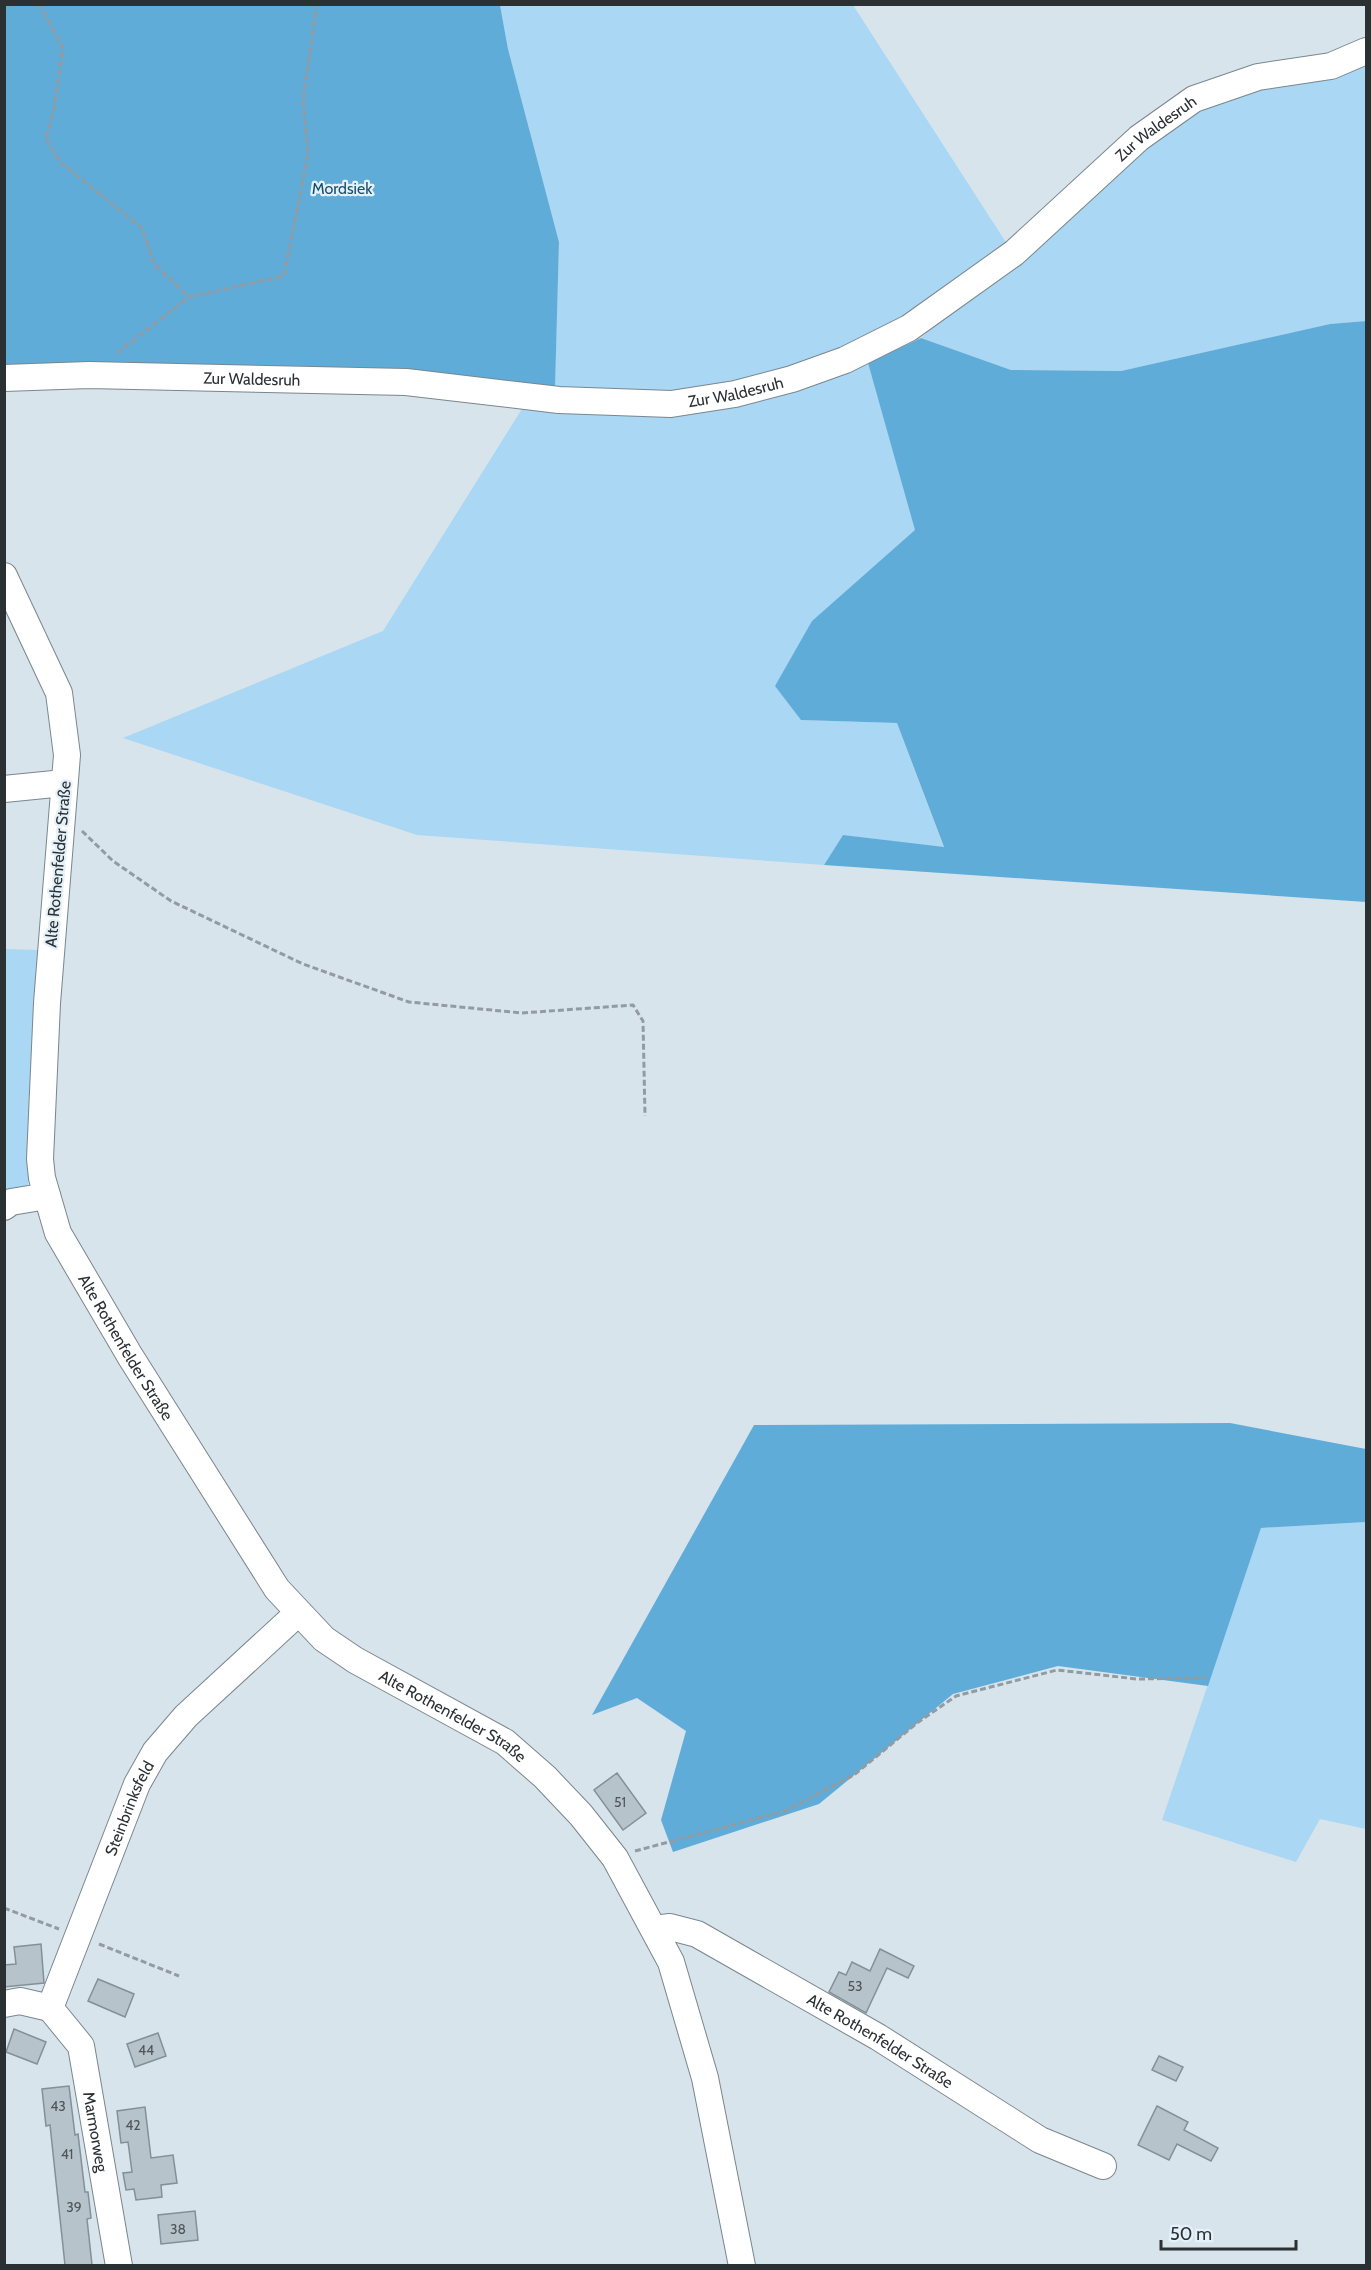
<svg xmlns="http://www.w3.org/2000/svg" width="1371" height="2270" font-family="Cabin,sans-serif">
	<rect width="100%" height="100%" fill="#d7e4ec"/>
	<path fill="#a9d7f4" d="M500,5H853L1007,244L1194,99L1366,51V321L1330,324L1121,371L1011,370L921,338L1011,256L903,321L846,349L790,369L671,394L555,389L559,242L508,49Z
		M868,363L916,530L812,621L801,720L897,723L944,848L843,835L824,865L417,835L123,738L383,631L525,404L795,386Z
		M4,949L38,950L32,1165L27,1188L4,1192Z
		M1366,1522V1829L1320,1819L1296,1862L1162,1820L1261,1528Z"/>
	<path fill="#60acd8" d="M5,5H500L508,49L559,242L555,389L5,372Z
		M1366,321V902L824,865L843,835L944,847L897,723L801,720L775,686L812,621L915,530L868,363L921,338L1011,370L1121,371L1330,324Z
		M1230,1423L1366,1449V1522L1261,1528L1208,1686L1058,1666L953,1694L819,1804L673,1852L661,1820L686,1731L637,1698L592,1715L754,1425Z"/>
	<path fill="#b6c3ca" stroke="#848f97" stroke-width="1.5" d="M617,1773L646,1813L623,1830L594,1790Z
		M41,1944L44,1983L4,1987V1965L16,1964L14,1947Z
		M880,1949L914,1966L908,1978L887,1968L866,2013L829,1992L839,1972L846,1975L852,1962L870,1971Z
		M98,1979L134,1994L125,2017L88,2001Z
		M14,2029L46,2042L37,2064L6,2052Z
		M158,2033L166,2056L135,2067L127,2044Z
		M1159,2056L1183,2067L1176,2081L1152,2070Z
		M69,2086L75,2135L78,2134L85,2192H88L91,2218L87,2219L92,2265H65L50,2125L46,2126L42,2089Z
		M1157,2106L1188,2122L1184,2130L1218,2148L1211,2161L1177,2144L1169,2160L1138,2145Z
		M145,2107L151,2158L173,2155L177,2183L161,2185L162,2197L136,2200L134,2189L126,2190L123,2173L132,2172L128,2142L121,2143L117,2111Z
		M195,2211L198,2240L161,2244L158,2215Z"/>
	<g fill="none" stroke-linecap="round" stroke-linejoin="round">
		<g stroke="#7a868d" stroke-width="28">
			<g id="minor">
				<path id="s1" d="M4,378L89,375L406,382L559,400L671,404L735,394L792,379L845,360L909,328L1014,253L1139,138L1194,99L1258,77L1331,66L1366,51"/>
				<path id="s2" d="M4,576L59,693L67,755L47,1003L40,1159L42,1178L58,1233L130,1356L277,1589L324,1639L355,1660L505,1742L545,1777L581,1815L615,1858L671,1962L705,2078L742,2266"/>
				<path d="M4,789L64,783"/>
				<path d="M4,1207L11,1202L47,1196"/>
				<path id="s3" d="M655,1929L670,1927L697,1934L878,2037L1040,2140L1103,2166"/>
				<path id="s4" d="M4,2004L20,2001L50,2008L137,1784L155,1752L186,1716L298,1613"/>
				<path id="s5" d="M50,2008L81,2046L119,2266"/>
			</g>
		</g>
		<path stroke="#929ba1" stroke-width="3" stroke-dasharray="6 3" stroke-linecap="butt" d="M39,4L63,48L54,108L46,139L60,162L142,228L154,264L189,297L284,276L308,154L303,99L317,4
			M117,353L189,297
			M82,831L113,861L171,901L303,964L409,1002L522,1013L633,1005L643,1021L645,1116
			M635,1851L785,1811L854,1775L917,1723L956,1696L1057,1670L1137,1679L1206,1678
			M4,1908L59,1929
			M99,1944L179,1976"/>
		<use href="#minor" stroke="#fff" stroke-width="26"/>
	</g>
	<g text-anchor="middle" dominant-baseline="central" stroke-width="4.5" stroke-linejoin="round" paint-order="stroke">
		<g font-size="14" fill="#4e5559">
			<text x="620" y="1802">51</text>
			<text x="855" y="1986">53</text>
			<text x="146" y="2050">44</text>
			<text x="58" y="2106">43</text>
			<text x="133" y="2125">42</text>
			<text x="67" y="2154">41</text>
			<text x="74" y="2207">39</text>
			<text x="178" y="2229">38</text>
		</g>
		<g font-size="16" fill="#2b3033" stroke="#e4f1f9">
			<text stroke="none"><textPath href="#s1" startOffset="1238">Zur Waldesruh</textPath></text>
			<text stroke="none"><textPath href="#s1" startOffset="248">Zur Waldesruh</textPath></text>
			<text stroke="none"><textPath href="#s1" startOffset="734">Zur Waldesruh</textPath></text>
			<text transform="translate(58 864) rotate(-85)">Alte Rothenfelder Straße</text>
			<text stroke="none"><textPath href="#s2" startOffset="806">Alte Rothenfelder Straße</textPath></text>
			<text stroke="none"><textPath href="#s2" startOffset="1310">Alte Rothenfelder Straße</textPath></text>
			<text stroke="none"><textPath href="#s4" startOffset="262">Steinbrinksfeld</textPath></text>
			<text stroke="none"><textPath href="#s3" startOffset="255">Alte Rothenfelder Straße</textPath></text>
			<text stroke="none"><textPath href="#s5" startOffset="136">Marmorweg</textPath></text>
		</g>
		<g font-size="16" fill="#15516f" stroke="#e4f1f9">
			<text x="342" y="188">Mordsiek</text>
		</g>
	</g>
	<rect width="1371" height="2270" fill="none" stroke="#2b3033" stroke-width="12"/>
	<path d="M1161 2240v9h135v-9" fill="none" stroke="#2b3033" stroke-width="3"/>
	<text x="1170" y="2240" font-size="18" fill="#2b3033" stroke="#e4f1f9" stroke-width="4.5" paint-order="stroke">50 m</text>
</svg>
